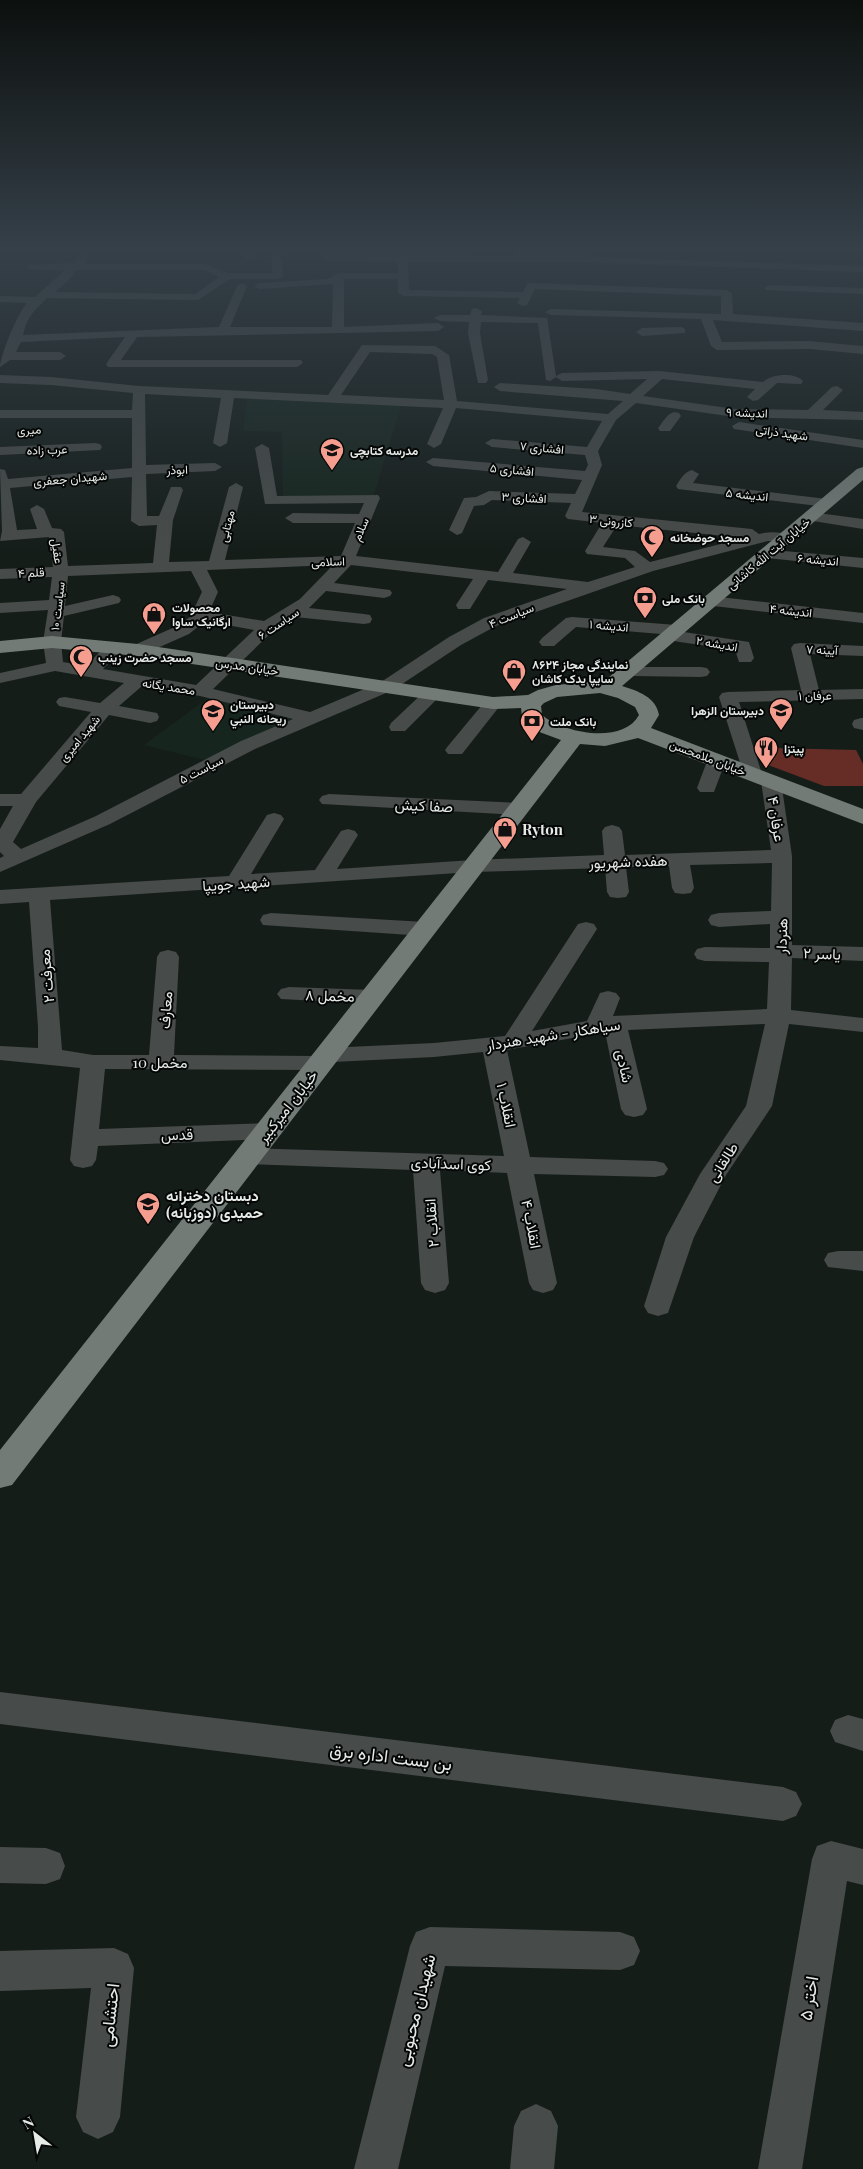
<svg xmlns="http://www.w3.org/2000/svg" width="863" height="2169" font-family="'Playfair Display',Vazirmatn,serif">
	<rect width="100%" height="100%" fill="#151d19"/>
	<path fill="#16251d" d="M247,399L401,406L374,495L283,498L282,432L243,431Z
		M208,698L293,718L205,760L144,745Z"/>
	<path fill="#662d26" d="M775,748L856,750L863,764V786H824L768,765Z"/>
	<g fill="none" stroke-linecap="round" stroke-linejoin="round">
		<path fill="#474b49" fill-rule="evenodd" d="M83,249H93L85,264H205L228,273H272L271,249H281L283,276L278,279H230L198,300L47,298C33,312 28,315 23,335L219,327L237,286L242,283L247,286L230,327H332L333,284L259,289L254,286L259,283L327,279L339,273H398V262L328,261L314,249H325L331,255L514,256C522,245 579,250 591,257L863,266V272L581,262H408L409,290L523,292L527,284L531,283L726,290L732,293L733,314L863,323V331L713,320L722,342L808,341L863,346V354L810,349L717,350L711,346L701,319L551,315L545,312L551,309L721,314V296L535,289L527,305L523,306L517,303L520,298L404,296L398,293V279H344V327L438,323L444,327L438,331L137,337L121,360H301L303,363L297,367H108L106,364L125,337L21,342L16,352H60L66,356L60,360H10L0,367C0,356 18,312 27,303L0,302V296L35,297L65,270H32L28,269V265L75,263ZM76,270H204L219,277L195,294L55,292L67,282Z
			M248,249H258L254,260H246L245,258Z
			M770,285L863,288V294L766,290L764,288Z
			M476,308L482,311L481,315L547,318L556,376L562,373L659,371L763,382C772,374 794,372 803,381L801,384L777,383L758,400L753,401L747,397L755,389L662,379L643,396L735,409L808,410L832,387L837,386L843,390L823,410L863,412V420L735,417L636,403L616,420L598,451L602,465L582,512L752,529L759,534C770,531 781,532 792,535L795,538L792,541H768L653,571L496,626L461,645L393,690L255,749L110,824L0,872V858L4,856L0,852V829L13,806H0V794H21L91,712L59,706L56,702L59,698L65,697L100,703L124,683L55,671L0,683V673L46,663L43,642L48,610L0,613V603L49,600L52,577L0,579V569L53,567L49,537L0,541L2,531L0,469L5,470L8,479L132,468V418H0V410H132L133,393L51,385L0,383V375L51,377L139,386L328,395L362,345L435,346L449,355L457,401L608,414L623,401L500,391L494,387L500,383L596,389L630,394L647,379L562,381L556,377L550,381L546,380L538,323L481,322L480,333L488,380L486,383H478L468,333L469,322L440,321L434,318L440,315H470L472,309ZM370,352L432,354L437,357L444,400L341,395ZM145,394L221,398L213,443L220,447L227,443L234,398L443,408L427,444L434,448L441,444L456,408L602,421L587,447L492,439L485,443L492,447L585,455L588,465L585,471L433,458L426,462L433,466L582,480L575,494L489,491L476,497L464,498L449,530L457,535L462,533L474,506L484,505L492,500L571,503L565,516L568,519L602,523L585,551L587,554L625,558L635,567L588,582L513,573L531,542L523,537L518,539L498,572L356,556L380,498L378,495L277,496L269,448L262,444L255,448L265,504L364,503L359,514L293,513L285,518L293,523H355L341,556L225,560L243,487L236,483L229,487L209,561L169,562L173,520L183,490L181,487H171L159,516H147L146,474L215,471L222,467L215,463L146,465ZM132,477L131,521L139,526L157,525L153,563L68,566L64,532L61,529L52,528L44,509L37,505L30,509L37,529L17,530L10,488ZM617,525L744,538L650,562L635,551L603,547ZM333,565L300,599L264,621L209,612L218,592L207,570ZM351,565L473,579L456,605L458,609H470L488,580L567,589L484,618L449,637L381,682L310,712L213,689L273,631L295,617L364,624L370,623L372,619L370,615L364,614L309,608L326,591L384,598L390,596L392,593L390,590L334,583ZM191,571L202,592L190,617L177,626L132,646L129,650L132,654H144L189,634L205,621L254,630L196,685L103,669L124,648L121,644C106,641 96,657 86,666L63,662L61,642L64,616L119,603L121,600L119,597L113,595L65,606L68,576ZM142,686L200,696L293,719L241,741L96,816L21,849L13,842L36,802L109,715L150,723L157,721L159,717L157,713L119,706Z
			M681,327L685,329V333L642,336L636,332L642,328Z
			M674,412L679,413L681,416L670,431H660L658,428C663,422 667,414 674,412Z
			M739,422L863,440V448L734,429L732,426Z
			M95,443L100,444L102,447L100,450L0,455V447Z
			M692,470L699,474L693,483L827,499L834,503L827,507L678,489L676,486C680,480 684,472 692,470Z
			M818,513L863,519V529L813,521L810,518Z
			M773,550L863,558V568L767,558L765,555Z
			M719,597L863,613V623L713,606L711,602L713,598Z
			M572,617L677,625L683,626L686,630L684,632L749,642L754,658L751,662H739L735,650L680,642L674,641L671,637L673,635L576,627L554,646H542L539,642L542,638L566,618Z
			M800,643L863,646V656L810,654L819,690L863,689V699L739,702L762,774L759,778H745L719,697L722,693L728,692L801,690L791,648L794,644Z
			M639,667H701L707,668L710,672L707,676L701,677L633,676L630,672L633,668Z
			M433,688L439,689L442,693L439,697L405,731H391L389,727L391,723L427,689Z
			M493,698L499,699L502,703L499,707L462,754H448L445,750L448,746L487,699Z
			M861,718H863V730L854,728L852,724L854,720Z
			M716,754L723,756L726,760L714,792H700L697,788L709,756Z
			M771,775L778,777L781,781L792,856V945L863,947V961L792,958L791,1010L863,1018V1032L789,1024L772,1106L726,1175L694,1237L668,1313L658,1316L648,1313L644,1306L666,1237L700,1174L746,1106L765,1024L628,1030L647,1109L643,1115L634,1117L625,1115L621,1109L605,1032L507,1050L530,1157L655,1161L664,1163L668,1169L664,1175L655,1177L534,1174L557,1283L553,1290L543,1293L533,1290L529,1283L507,1173L440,1170L449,1283L445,1290L435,1293L425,1290L421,1283L413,1170L248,1164L239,1162L235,1156L239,1150L248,1148L504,1156L483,1052L434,1057L333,1062L330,1068L321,1070L105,1069L99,1129L267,1123L276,1125L280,1131L276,1137L267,1139L98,1146L96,1160L92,1166L83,1168L74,1166L70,1160L80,1068L0,1060V1046L38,1048V1027L29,902L0,904V890L229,876L267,815L274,813L281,815L284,819L251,874L315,870L341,831L348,829L355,831L358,835L337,869L473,860L604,855L602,831L605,827L612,825L619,827L622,831L625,855L771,850L761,781L764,777ZM772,863L771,911L719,913L711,915L708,920L711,925L719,927L770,924V948L705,947L697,949L694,954L697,959L705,961L769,962L767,1009L613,1016L620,998L616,993L608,991L600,993L587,1021L532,1031L597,929L594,924L586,922L578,924L505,1036L434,1043L326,1048L317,1050L314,1056L174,1055L179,957L176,952L168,950L160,952L157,957L149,1055H93L62,1050L50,900L473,872L605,868L607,892L610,897L618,898L626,897L629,892L626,867L669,866L672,888L675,893L683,894L691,893L694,888L690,865Z
			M329,794L518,803L525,805L528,809L525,813L518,815L322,804L319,800L322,796Z
			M271,913L425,922L433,924L436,929L433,934L425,936L263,925L260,920L263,915Z
			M289,987L372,990L380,992L384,997L380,1002L372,1004L281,999L277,994L281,989Z
			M838,1251H863V1271L828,1267L824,1260L828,1253Z
			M0,1692L783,1787L796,1792L802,1804L796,1816L783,1821L0,1724Z
			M848,1715L863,1719V1751L835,1742L830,1731L835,1720Z
			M831,1841L863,1849V1885L847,1881L802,2169H758L812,1859L817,1846Z
			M0,1847L46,1848L60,1853L65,1866L60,1879L46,1884L0,1883Z
			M430,1927L620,1932L634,1937L640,1951L634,1965L620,1970L445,1966L398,2169H354L410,1946L416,1932Z
			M114,1948L128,1954L134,1968L120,2117L113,2132L98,2139L83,2132L76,2117L91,1988L0,1991V1951Z
			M536,2104L551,2111L558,2126L554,2169H510L514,2126L521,2111Z"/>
		<path fill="#727b76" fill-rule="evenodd" d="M863,467V480L622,686C638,691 656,697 659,715L651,728L863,809V824L638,738L605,746L580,744L12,1485L0,1488V1450L561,740L534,730L522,717L521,708L493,709L138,656L52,648L0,653V641L52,636L138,644L493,697L528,695L538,690L556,685L599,681L608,678L857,469ZM600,693L618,698L635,707L639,715C623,745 563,733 542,715L541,706L544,703L557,697Z"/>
	</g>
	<linearGradient id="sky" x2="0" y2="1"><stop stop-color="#0c100e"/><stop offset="0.45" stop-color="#354049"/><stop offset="1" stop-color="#354049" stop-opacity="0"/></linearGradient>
	<rect width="863" height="553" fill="url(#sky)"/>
	<defs>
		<g id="school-pin" transform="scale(1.25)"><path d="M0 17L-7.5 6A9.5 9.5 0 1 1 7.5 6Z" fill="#f59d8f" stroke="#040705"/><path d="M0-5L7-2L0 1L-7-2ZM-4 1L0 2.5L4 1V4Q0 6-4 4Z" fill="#111"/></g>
		<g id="mosque-pin" transform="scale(1.25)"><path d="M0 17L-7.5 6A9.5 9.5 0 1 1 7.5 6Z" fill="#f59d8f" stroke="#040705"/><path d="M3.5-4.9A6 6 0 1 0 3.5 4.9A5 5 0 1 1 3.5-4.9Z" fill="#111"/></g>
		<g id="bank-pin" transform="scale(1.25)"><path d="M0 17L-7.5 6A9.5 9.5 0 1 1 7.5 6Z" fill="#f59d8f" stroke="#040705"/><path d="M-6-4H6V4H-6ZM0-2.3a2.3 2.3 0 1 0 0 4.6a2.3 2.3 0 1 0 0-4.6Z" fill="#111"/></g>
		<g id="shop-pin" transform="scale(1.25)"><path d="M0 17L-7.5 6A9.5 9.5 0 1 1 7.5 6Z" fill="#f59d8f" stroke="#040705"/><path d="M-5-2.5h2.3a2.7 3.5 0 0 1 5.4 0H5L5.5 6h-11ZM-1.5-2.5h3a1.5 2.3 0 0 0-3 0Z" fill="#111"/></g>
		<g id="restaurant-pin" transform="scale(1.25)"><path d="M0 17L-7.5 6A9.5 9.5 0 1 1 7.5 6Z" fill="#f59d8f" stroke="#040705"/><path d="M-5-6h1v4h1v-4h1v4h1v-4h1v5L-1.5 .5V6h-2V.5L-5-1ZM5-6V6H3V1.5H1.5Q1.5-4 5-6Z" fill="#111"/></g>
	</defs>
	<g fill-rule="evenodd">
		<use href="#school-pin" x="332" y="450"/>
		<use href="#mosque-pin" x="652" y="537"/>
		<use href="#bank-pin" x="645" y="598"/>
		<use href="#shop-pin" x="154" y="614"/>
		<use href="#mosque-pin" x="81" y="657"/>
		<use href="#shop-pin" x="514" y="671"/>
		<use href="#school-pin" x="781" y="710"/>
		<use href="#school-pin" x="213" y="711"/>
		<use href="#bank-pin" x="532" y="721"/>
		<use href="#restaurant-pin" x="766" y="748"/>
		<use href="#shop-pin" x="505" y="829"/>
		<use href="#school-pin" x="148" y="1204"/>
	</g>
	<g text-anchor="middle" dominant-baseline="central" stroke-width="4" stroke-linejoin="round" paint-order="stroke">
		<g font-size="12" fill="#e6ebe8" stroke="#040705">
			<text transform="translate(747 412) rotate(2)">اندیشه ۹</text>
			<text transform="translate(29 429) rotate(-2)">میری</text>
			<text transform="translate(782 432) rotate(8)">شهید ذراتی</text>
			<text transform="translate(542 447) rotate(5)">افشاری ۷</text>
			<text transform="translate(47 449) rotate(-2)">عرب زاده</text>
			<text transform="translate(177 469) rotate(-2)">ابوذر</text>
			<text transform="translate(512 469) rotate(5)">افشاری ۵</text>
			<text transform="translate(70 478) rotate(-5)">شهیدان جعفری</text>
			<text transform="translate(747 494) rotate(6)">اندیشه ۵</text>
			<text transform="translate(524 497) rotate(3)">افشاری ۳</text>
			<text transform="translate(611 520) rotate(6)">کازرونی ۳</text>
			<text transform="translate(226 526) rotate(-76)">مهتابی</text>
			<text transform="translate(360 529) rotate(-66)">سلام</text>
			<text transform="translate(58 551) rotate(82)">عقیل</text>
			<text transform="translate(768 553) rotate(-40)">خیابان آیت الله کاشانی</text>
			<text transform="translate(818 559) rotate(5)">اندیشه ۶</text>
			<text transform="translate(328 561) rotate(-2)">اسلامی</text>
			<text transform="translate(31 572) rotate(-3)">قلم ۴</text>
			<text transform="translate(57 606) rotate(-83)">سیاست ۱۰</text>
			<text transform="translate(791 610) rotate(6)">اندیشه ۴</text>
			<text transform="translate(511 615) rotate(-22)">سیاست ۴</text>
			<text transform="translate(278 623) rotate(-34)">سیاست ۶</text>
			<text transform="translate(609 625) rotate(5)">اندیشه ۱</text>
			<text transform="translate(717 643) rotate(10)">اندیشه ۲</text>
			<text transform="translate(822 649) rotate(3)">آیینه ۷</text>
			<text transform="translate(247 666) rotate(8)">خیابان مدرس</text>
			<text transform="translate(169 686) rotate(9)">محمد یگانه</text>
			<text transform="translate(815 695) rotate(-1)">عرفان ۱</text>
			<text transform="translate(79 738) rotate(-50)">شهید امیری</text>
			<text transform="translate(708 757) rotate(21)">خیابان ملامحسن</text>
			<text transform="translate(201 769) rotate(-27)">سیاست ۵</text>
		</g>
		<g font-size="12" font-weight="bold" fill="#e6ebe8" stroke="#040705" text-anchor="start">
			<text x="350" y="450">مدرسه کتابچی</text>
			<text x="670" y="537">مسجد حوضخانه</text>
			<text x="662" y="598">بانک ملی</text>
			<text x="172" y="607">محصولات<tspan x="172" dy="14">ارگانیک ساوا</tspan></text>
			<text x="98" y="657">مسجد حضرت زینب</text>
			<text x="532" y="664">نمایندگی مجاز ۸۶۲۴<tspan x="532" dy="14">سایپا یدک کاشان</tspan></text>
			<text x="230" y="704">دبيرستان<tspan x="230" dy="14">ريحانه النبي</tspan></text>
			<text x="764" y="710" text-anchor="end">دبیرستان الزهرا</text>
			<text x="550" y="721">بانک ملت</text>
			<text x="784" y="748">پیتزا</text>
		</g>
		<g font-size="15" fill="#e6ebe8" stroke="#040705">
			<text transform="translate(424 805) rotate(3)">صفا کیش</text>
			<text transform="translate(777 819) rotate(81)">عرفان ۴</text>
			<text transform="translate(628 861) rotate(-2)">هفده شهریور</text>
			<text transform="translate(236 883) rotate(-4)">شهید جویپا</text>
			<text transform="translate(781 936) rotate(-88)">هنردار</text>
			<text transform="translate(822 953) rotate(2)">یاسر ۲</text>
			<text transform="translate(46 976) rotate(-95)">معرفت ۲</text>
			<text transform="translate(330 995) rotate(2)">مخمل ۸</text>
			<text transform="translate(165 1010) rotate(-86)">معارف</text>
			<text transform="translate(553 1034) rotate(-9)">سیاهکار - شهید هنردار</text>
			<text x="160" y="1062">مخمل 10</text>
			<text transform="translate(625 1066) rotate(78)">شادی</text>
			<text transform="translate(507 1105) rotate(78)">انقلاب ۱</text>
			<text transform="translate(287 1106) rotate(-52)">خیابان امیرکبیر</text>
			<text transform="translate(177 1134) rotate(-2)">قدس</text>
			<text transform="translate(722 1162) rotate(-58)">طالقانی</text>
			<text transform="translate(451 1163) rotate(2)">کوی اسدآبادی</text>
			<text transform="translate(431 1223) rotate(-94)">انقلاب ۲</text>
			<text transform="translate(532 1224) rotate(79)">انقلاب ۴</text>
		</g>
		<g font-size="15" font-weight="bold" fill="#e6ebe8" stroke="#040705" text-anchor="start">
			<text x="522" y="829">Ryton</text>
			<text x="166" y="1195">دبستان دخترانه<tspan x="166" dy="17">حمیدی (دوزبانه)</tspan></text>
		</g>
		<g font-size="18" fill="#e6ebe8" stroke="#040705">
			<text transform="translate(391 1756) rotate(7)">بن بست اداره برق</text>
			<text transform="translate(808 1998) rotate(-81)">اختر ۵</text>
			<text transform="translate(415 2010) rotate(-76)">شهیدان محبوبی</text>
			<text transform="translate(109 2015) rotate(-84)">احتشامی</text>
		</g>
	</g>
	<g transform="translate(35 2134) rotate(329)" stroke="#040705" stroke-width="4" paint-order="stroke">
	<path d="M0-4L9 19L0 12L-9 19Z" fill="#e6ebe8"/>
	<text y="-8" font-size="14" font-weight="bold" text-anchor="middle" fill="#e6ebe8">N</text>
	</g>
</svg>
